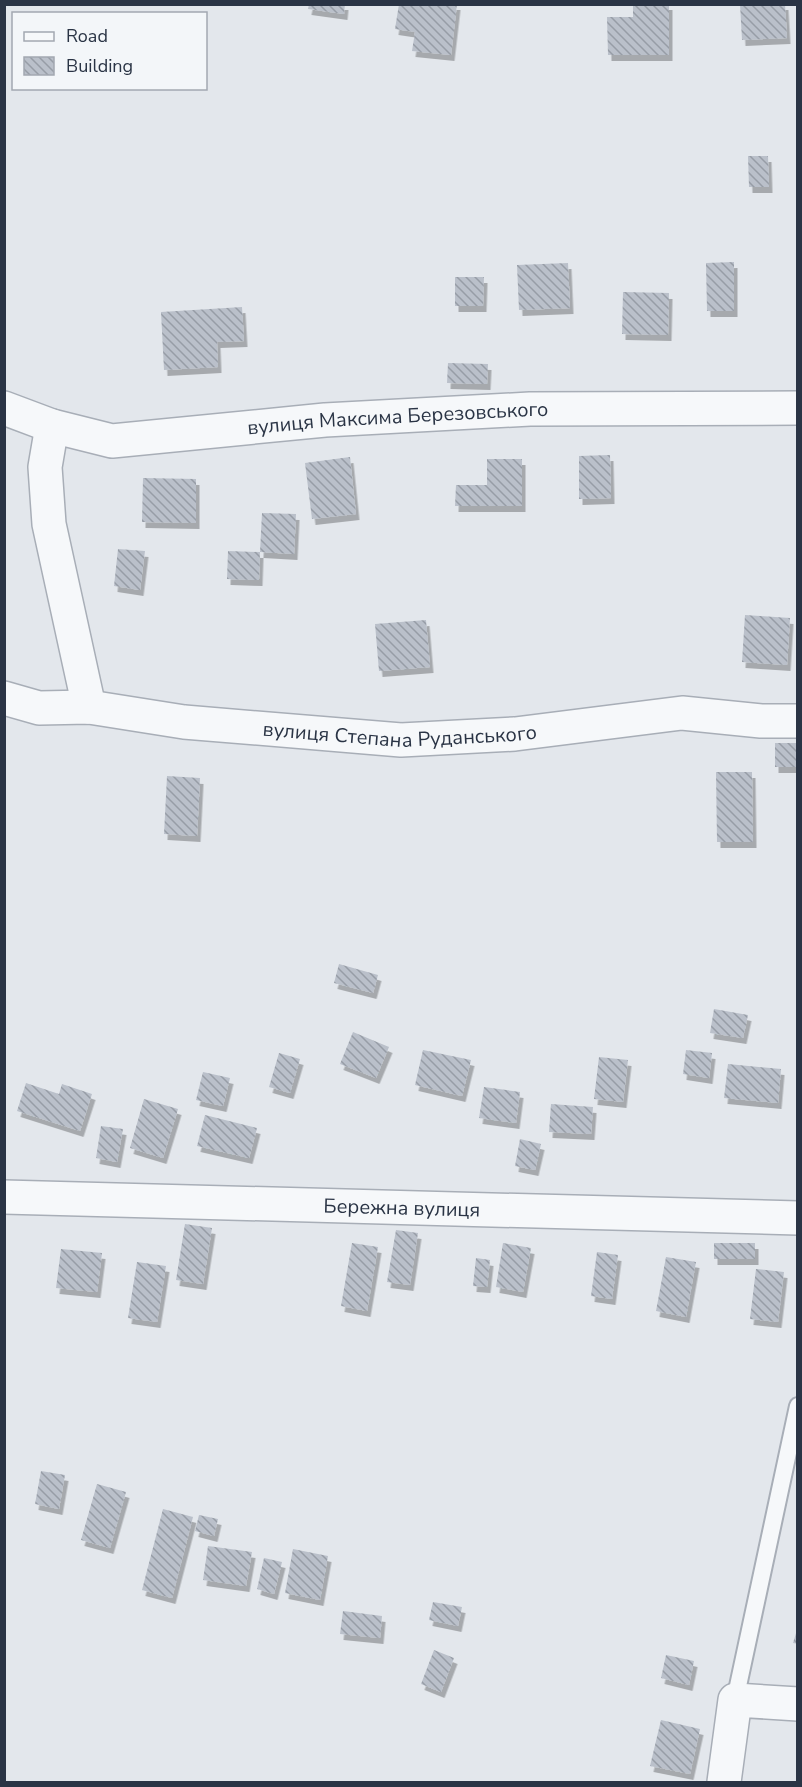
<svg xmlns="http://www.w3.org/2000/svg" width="802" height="1787" font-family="'Nunito Sans',sans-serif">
	<defs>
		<pattern id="building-back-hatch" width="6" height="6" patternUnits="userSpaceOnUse" patternTransform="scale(1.5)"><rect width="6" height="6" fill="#bac0ca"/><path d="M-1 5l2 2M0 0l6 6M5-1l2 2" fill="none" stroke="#979da6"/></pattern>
		<filter id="shadow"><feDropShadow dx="3.5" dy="6" stdDeviation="0" flood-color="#0004"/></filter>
	</defs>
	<rect width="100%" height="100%" fill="#e3e7ec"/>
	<path fill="url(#building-back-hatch)" filter="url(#shadow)" d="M309,4H345L344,14L308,9Z
		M399,4H457L451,55L412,51L415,32L395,29Z
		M633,4H669V55H608L607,17H633Z
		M740,4H785L787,38L742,40Z
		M748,156H768L769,187H749Z
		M734,262V311H707L706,263Z
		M568,263L570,308L519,310L517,265Z
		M455,277H484L483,306H455Z
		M623,292L669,293L668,335L622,334Z
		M242,307L244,341L217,342L218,367L164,370L161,312Z
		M448,363L488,364L487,384L447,383Z
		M610,455L611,498L579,499V456Z
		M350,457L356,514L312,519L305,463Z
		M487,459H522V506H455L456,485H487Z
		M143,478L196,479V523L142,522Z
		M262,513L296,514L294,554L260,552Z
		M118,549L145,551L140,590L114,586Z
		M228,551L260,552L259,580L227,579Z
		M745,615L790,618L787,665L742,662Z
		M426,620L430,667L379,671L375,624Z
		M775,743H798V767H775Z
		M716,772H752L753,842H717Z
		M167,776L200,778L197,836L164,834Z
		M339,964L378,975L373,993L334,983Z
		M714,1009L748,1015L743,1038L710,1033Z
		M353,1032L389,1047L376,1078L340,1064Z
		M423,1050L471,1060L462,1096L415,1085Z
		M686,1050L712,1053L709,1078L683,1074Z
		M279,1053L300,1059L290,1093L269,1087Z
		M599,1057L628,1060L623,1102L594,1099Z
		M728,1064L781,1069L778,1103L724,1098Z
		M203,1072L230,1078L223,1106L196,1100Z
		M26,1083L59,1094L62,1084L92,1094L80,1131L17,1111Z
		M484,1087L520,1092L516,1123L479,1118Z
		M144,1099L178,1109L163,1158L130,1148Z
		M551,1104L593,1107L591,1134L549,1132Z
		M205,1115L257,1128L249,1158L197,1146Z
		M101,1126L123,1129L117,1162L96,1158Z
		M520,1139L541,1144L535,1170L515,1166Z
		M185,1224L212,1228L203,1284L176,1280Z
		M396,1230L418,1233L410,1285L387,1282Z
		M352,1243L378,1247L367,1311L341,1306Z
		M503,1243L531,1248L523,1292L496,1287Z
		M714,1243H755V1259H714Z
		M61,1249L102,1253L97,1292L56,1288Z
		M597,1252L618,1255L612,1299L591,1296Z
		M666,1257L696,1262L686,1317L656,1311Z
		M476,1258L490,1260L487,1287L473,1286Z
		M137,1262L166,1266L157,1322L128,1318Z
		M756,1269L784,1272L778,1322L750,1319Z
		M41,1471L65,1475L59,1509L35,1504Z
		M97,1484L126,1492L110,1548L81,1540Z
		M163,1509L193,1517L172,1598L142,1590Z
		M199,1515L218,1519L214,1536L195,1531Z
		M208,1546L252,1552L246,1586L203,1580Z
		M293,1549L328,1556L320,1600L285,1593Z
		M264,1558L282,1562L274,1594L257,1589Z
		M433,1602L462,1607L458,1626L429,1620Z
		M343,1611L382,1616L380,1638L340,1634Z
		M797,1630H798V1644L793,1643Z
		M434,1650L454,1658L441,1692L421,1684Z
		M666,1655L694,1661L689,1685L661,1678Z
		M661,1720L700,1729L690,1774L650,1766Z"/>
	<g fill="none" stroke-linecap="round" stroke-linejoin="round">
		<g stroke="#a8aeb7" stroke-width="20">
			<path id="lane" d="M735,1700L798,1406"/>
		</g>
		<g stroke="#a8aeb7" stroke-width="36">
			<g id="street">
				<path id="s1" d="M4,408L52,426L112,441L325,420L530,409L798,408"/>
				<path d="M52,426L45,467L49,524L89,707"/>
				<path id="s2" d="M4,698L39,708L89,707L184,722L401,740L515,734L682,713L761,721H798"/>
				<path id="s3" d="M4,1197L798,1218"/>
				<path d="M724,1782L735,1700L798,1704"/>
			</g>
		</g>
		<use href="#lane" stroke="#f6f8fa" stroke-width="16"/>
		<use href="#street" stroke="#f6f8fa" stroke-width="33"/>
	</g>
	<g text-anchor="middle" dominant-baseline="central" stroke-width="4.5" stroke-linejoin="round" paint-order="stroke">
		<g font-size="20" fill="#2a3445" stroke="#f3f6f9">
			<text stroke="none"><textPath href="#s1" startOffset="400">вулиця Максима Березовського</textPath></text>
			<text stroke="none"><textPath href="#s2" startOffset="399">вулиця Степана Руданського</textPath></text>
			<text stroke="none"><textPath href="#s3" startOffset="398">Бережна вулиця</textPath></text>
		</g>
	</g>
	<rect width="802" height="1787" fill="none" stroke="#2a3445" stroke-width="12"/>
	<rect x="12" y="12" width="195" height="78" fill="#f3f6f9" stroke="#a3a8b1" stroke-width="1.5"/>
	<rect x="24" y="32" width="30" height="9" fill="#f6f8fa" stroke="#a3a8b1" stroke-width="1.5"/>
	<text x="66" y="42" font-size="18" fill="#2a3445">Road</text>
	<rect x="24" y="57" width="30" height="18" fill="url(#building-back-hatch)" stroke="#a3a8b1" stroke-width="1.5"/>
	<text x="66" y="72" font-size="18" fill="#2a3445">Building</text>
</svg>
